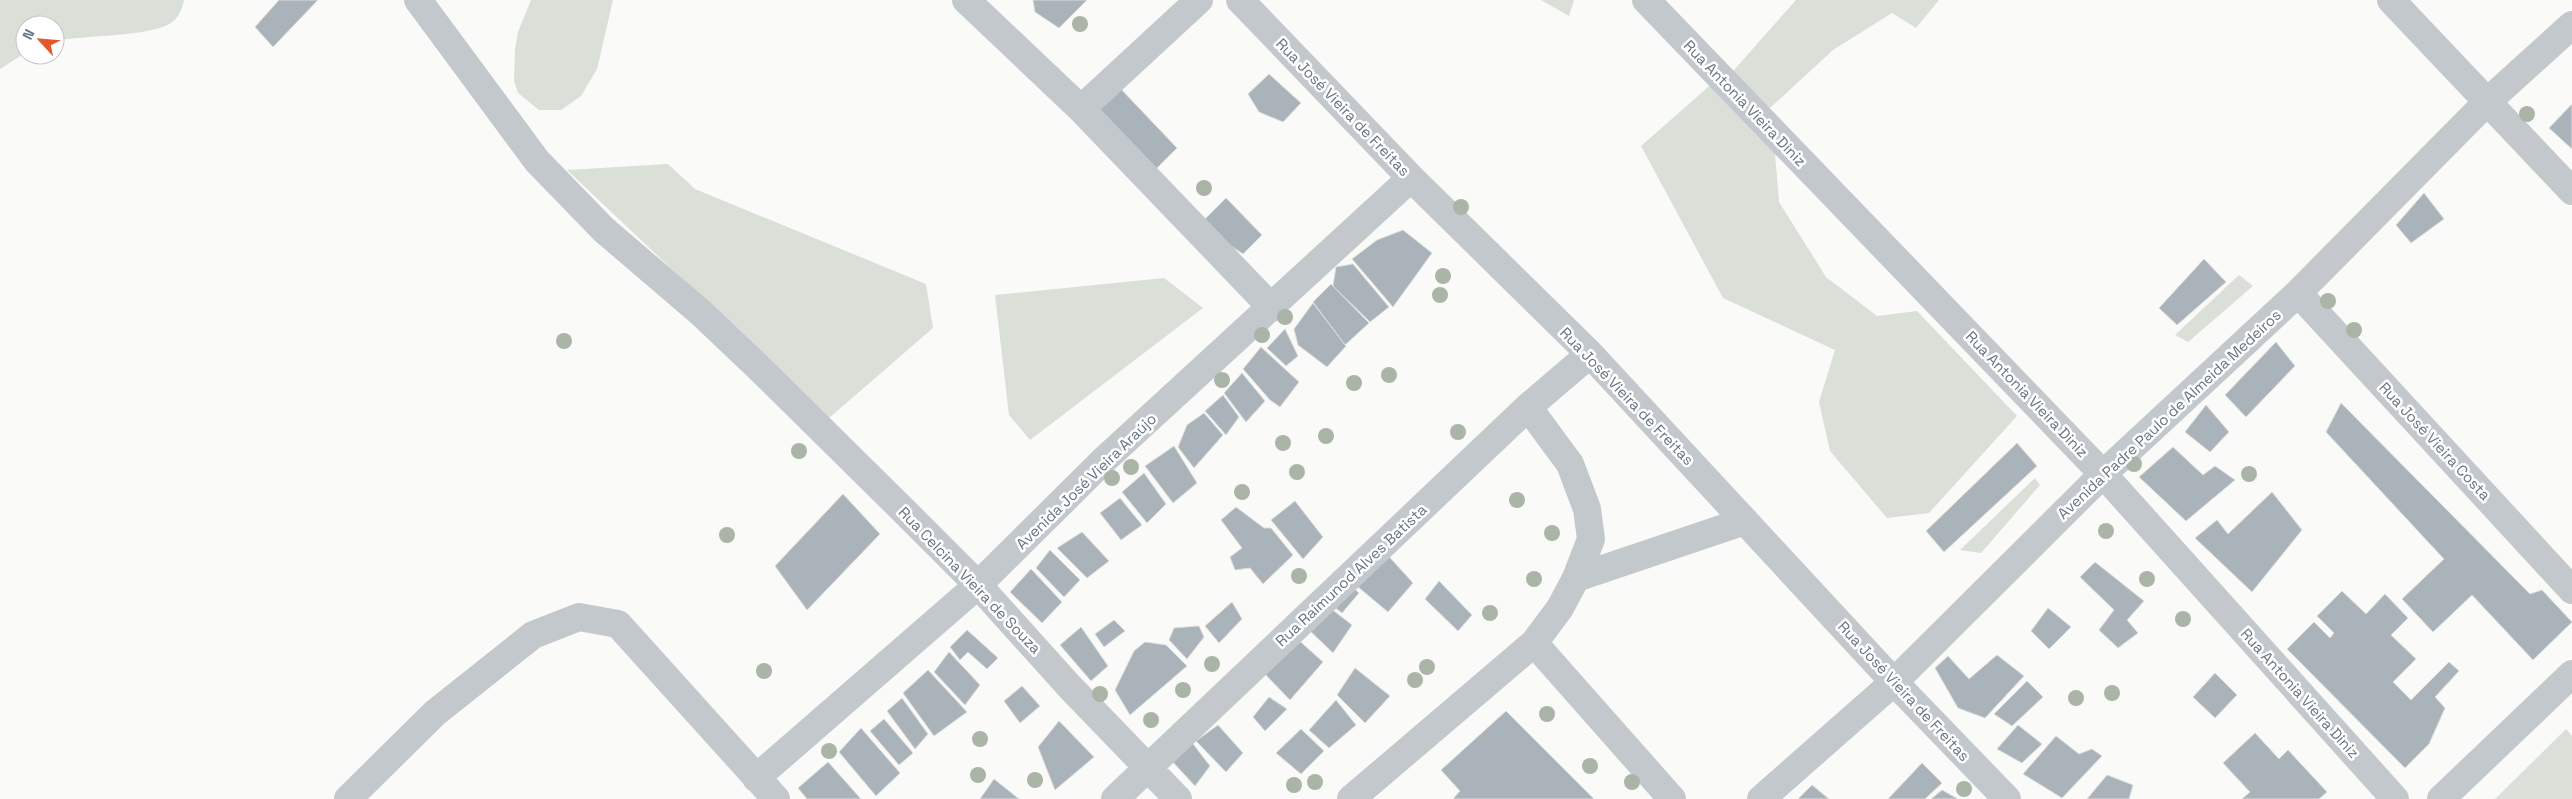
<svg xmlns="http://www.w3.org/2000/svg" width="2572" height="799" font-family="'Space Grotesk',sans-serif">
	<rect width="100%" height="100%" fill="#fafaf8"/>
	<path fill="#dadfd7" d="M0,0H184C182,10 179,17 171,23C149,37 84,35 55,41V25H25V53L0,69Z
		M531,0H613L597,69L581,96L561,110H539L518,93L514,81L515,49L518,32Z
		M1541,0H1574L1569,16Z
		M1796,0H1939L1916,28L1892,13L1833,50L1770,108L1727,78Z
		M1715,81L1774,142L1779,202L1826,277L1877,316L1917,311L2017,416L1929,513L1887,518L1830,451L1819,402L1835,350L1723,298L1641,146Z
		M668,164L695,189L926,284L933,328L829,418L567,170Z
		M2239,275L2253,286L2188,342L2175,335Z
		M1164,278L1203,308L1030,440L1009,415L995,295Z
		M2035,478L2040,485L1981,553L1960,550Z
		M2566,729L2572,736V799H2495Z"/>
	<path fill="#aab3b9" stroke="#dcdcda" d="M279,0H318L273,47L255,27Z
		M1033,0H1087L1059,28L1035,12Z
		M1269,74L1301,103L1283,122L1259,112L1248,94Z
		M1118,86L1177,148L1156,169L1093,106Z
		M2572,104V149L2549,128Z
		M2424,193L2444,219L2411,243L2396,225Z
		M1226,198L1262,235L1243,254L1225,242L1205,219Z
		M1403,230L1432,253L1393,307L1352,259L1377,240Z
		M2204,259L2226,282L2177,325L2159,308Z
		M1353,264L1389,307L1370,322L1333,286L1336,267Z
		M1331,284L1369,323L1345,345L1313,302Z
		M1313,303L1346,346L1327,367L1298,345L1294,329Z
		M1285,329L1298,356L1286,366L1267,348Z
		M2276,342L2295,366L2246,417L2225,395Z
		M1261,347L1299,382L1280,407L1270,400L1243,369Z
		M1242,373L1265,401L1246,422L1224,393Z
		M1223,395L1239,417L1226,435L1205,411Z
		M2341,403L2530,594L2542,590L2572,622L2533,660L2472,595L2433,632L2402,599L2444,559L2326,432Z
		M2206,405L2229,432L2210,452L2185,432Z
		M1204,413L1223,435L1194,468L1178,447L1187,425Z
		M2017,443L2037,466L1944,552L1926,531Z
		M1174,446L1197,483L1173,503L1145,466Z
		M2173,447L2203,475L2215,466L2235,480L2186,521L2139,477Z
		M1144,473L1166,504L1147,523L1122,492Z
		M2272,492L2302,530L2252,592L2195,538L2217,520L2228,534Z
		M843,494L880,534L807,610L775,566Z
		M1120,498L1142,525L1121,540L1100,513Z
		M1295,501L1323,537L1303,559L1271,520Z
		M1236,507L1264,528H1271L1293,555L1263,584L1250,568L1235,570L1230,557L1242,548L1221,520Z
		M1082,532L1109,561L1087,578L1057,548Z
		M1050,550L1080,580L1064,597L1036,568Z
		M1383,550L1413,583L1388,612L1351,581Z
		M2095,562L2144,601L2127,620L2138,633L2118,648L2099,630L2114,610L2080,577Z
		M1031,569L1062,602L1042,623L1010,592Z
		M1439,581L1472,615L1458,631L1425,599Z
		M1348,583L1359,593L1342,613L1328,602Z
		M2342,591L2366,614L2385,594L2408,618L2391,635L2416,659L2393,682L2411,700L2449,662L2459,671L2435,697L2445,708L2429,744L2405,768L2287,649L2314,622L2330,638L2334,633L2317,616Z
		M1232,602L1242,619L1219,643L1205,626Z
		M1325,604L1352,625L1333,653L1304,625Z
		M2048,608L2071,627L2049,649L2031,631Z
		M1114,620L1125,631L1104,647L1095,634Z
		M1199,626L1204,637L1187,659L1169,640L1174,628Z
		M1081,627L1108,666L1091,681L1060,645Z
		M967,630L998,658L987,669L968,652L960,660L950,647Z
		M1294,636L1323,662L1290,700L1259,668Z
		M1145,642L1166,645L1187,666L1130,715L1115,690L1134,651Z
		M949,652L980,685L965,705L934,672Z
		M1997,655L2024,676L1985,718L1958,708L1935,668L1948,656L1969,679Z
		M1355,668L1390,696L1365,723L1337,695Z
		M928,670L967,712L934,736L903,693Z
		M2215,673L2237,695L2215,718L2193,697Z
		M2027,681L2043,697L2012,726L1994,714Z
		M1022,686L1040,706L1020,723L1004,701Z
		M1269,697L1287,709L1265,731L1253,717Z
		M902,698L928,734L915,749L887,711Z
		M1336,700L1356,725L1329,748L1309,730Z
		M1506,711L1594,799H1453L1460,791L1441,770Z
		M884,719L913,753L899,765L870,731Z
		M1059,721L1094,757L1055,790L1038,747Z
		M1218,725L1243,753L1226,772L1196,741Z
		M2018,725L2042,744L2022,763L1997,749Z
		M861,728L900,773L876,796L839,752Z
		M1301,729L1324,751L1301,774L1276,753Z
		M2255,733L2279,759L2288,750L2327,792L2319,799H2242L2250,792L2223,763Z
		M2056,736L2079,754L2092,749L2102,756L2062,798L2023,774Z
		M1190,740L1210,766L1195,786L1171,760Z
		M828,762L861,799H807L798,788Z
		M1922,763L1942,783L1925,799H1888Z
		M2107,775L2133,785L2129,799H2087Z
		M994,779L1019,799H980Z
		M1812,785L1829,799H1798Z
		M1942,790L1958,799H1931Z"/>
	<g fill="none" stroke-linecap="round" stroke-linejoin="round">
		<path stroke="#c3c8cc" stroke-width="28" d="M418,0L537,161L604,230L700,312L757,366L903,510L978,585L1069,686L1178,799
			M966,0L1081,109L1272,308
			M1240,0L1411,178L1590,354L1894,682L2007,799
			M1646,0L2103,474L2395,799
			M2391,0L2572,191
			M1081,109L1199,0
			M2298,293L2572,590
			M1528,407L1570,464L1587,509L1591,539L1576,578L1560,608L1534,643L1672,799
			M1576,578L1745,521
			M756,778L978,585L1105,459L1411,178
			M348,799L435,713L533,635L579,617L618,624L776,799
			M1115,799L1528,407L1590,354
			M1351,799L1534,643
			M1761,799L1894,682L2103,474L2298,293L2487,102L2572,25
			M2441,799L2572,674"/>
	</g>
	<g fill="#aab4a7">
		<circle cx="1080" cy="24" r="8"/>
		<circle cx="2527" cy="114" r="8"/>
		<circle cx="1204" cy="188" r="8"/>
		<circle cx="1461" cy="207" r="8"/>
		<circle cx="1443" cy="276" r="8"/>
		<circle cx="1440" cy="295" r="8"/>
		<circle cx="2328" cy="301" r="8"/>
		<circle cx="1285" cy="317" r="8"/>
		<circle cx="2354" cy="330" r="8"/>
		<circle cx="1262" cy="335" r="8"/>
		<circle cx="564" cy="341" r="8"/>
		<circle cx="1389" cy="375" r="8"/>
		<circle cx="1222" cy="380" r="8"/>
		<circle cx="1354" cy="383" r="8"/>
		<circle cx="1458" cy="432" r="8"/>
		<circle cx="1326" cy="436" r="8"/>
		<circle cx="1283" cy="443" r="8"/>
		<circle cx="799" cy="451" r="8"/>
		<circle cx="2134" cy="464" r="8"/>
		<circle cx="1131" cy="467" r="8"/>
		<circle cx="1297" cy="472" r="8"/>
		<circle cx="2249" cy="474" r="8"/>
		<circle cx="1112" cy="478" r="8"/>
		<circle cx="1242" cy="492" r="8"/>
		<circle cx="1517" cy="500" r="8"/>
		<circle cx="2106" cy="531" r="8"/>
		<circle cx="1552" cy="533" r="8"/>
		<circle cx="727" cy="535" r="8"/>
		<circle cx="1299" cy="576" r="8"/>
		<circle cx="1534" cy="579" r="8"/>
		<circle cx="2147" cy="579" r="8"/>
		<circle cx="1490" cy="613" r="8"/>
		<circle cx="2183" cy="619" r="8"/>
		<circle cx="1212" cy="664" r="8"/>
		<circle cx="1427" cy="667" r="8"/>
		<circle cx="764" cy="671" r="8"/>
		<circle cx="1415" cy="680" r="8"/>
		<circle cx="1183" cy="690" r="8"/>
		<circle cx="2112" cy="693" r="8"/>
		<circle cx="1100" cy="694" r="8"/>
		<circle cx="2076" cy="698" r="8"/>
		<circle cx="1547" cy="714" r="8"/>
		<circle cx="1151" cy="720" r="8"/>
		<circle cx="980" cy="739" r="8"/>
		<circle cx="829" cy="751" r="8"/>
		<circle cx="1590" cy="766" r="8"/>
		<circle cx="978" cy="775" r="8"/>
		<circle cx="1035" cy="780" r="8"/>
		<circle cx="1315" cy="782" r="8"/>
		<circle cx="1632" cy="782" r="8"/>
		<circle cx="1294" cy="785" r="8"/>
		<circle cx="1964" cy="789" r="8"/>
	</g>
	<g text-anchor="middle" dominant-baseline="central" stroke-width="5" stroke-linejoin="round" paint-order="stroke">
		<g font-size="15" fill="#657683" stroke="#fff">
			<text transform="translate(1745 103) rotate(46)">Rua Antonia Vieira Diniz</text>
			<text transform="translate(1343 107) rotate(46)">Rua José Vieira de Freitas</text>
			<text transform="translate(2027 394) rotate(46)">Rua Antonia Vieira Diniz</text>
			<text transform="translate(1627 396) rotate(46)">Rua José Vieira de Freitas</text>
			<text transform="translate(2169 414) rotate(-43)">Avenida Padre Paulo de Almeida Medeiros</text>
			<text transform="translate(2435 441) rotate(47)">Rua José Vieira Costa</text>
			<text transform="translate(1086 481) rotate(-44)">Avenida José Vieira Araújo</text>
			<text transform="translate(1351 575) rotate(-43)">Rua Raimunod Alves Batista</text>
			<text transform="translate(970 580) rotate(46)">Rua Celcina Vieira de Souza</text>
			<text transform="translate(1904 691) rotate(47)">Rua José Vieira de Freitas</text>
			<text transform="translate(2300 693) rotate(48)">Rua Antonia Vieira Diniz</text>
		</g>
	</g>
	<g transform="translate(40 40) rotate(296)"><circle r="24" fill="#ffffff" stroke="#c1c8cd"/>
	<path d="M0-4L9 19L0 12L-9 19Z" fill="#e4572e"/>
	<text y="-8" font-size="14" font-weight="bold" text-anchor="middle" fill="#657683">N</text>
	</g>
</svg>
